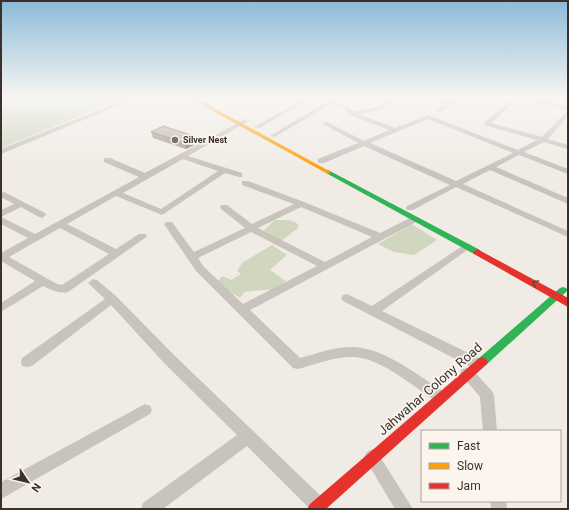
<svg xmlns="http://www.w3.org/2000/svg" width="569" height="510" font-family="Roboto,sans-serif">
	<rect width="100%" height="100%" fill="#f0ebe5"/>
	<path fill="#d1d6bf" d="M1,98H124L1,148Z
		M275,220H290L298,224V228L281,241L262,232Z
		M410,223L437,240L414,255L394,252L378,244L407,227Z
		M272,245L287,255L270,270L286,281L275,289L244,292L240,298L224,288L217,281L223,276L231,280L241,274L237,271L242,263Z"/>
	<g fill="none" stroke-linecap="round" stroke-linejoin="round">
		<path fill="#c9c3be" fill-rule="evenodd" d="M129,98H137L1,154V149Z
			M306,98H313L259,128L254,127Z
			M392,98L394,99V101L380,110L358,114L395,128L428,115L518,150L537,140L484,125V123L513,98H527L568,106V110L518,99L491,123L542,137L568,110V116L548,139L568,145V149L544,142L524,152L568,169V174L519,155L496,167L568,198V204L490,170L463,184L568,231V237L456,187L413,210H407L406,208L407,206L450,185L364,146L324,163H318V159L358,143L323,124V122H327L364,141L389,130L350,115L343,108L329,105L275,137L270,136L331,99L336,100L333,102L347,106L353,111L376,107ZM428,119L513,153L456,181L370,143Z
			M421,98H431L447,102L452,98H459L451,105L440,112L437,110L444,104Z
			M245,119L247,120V122L188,156L242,173V177H239L225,173L162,215L116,196L67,224L116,249L139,234H145L147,236L145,238L68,292C60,294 51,290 43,286L1,312V303L35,281L1,261V253L28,238L1,224V217L35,234L139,177L104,162V158H110L145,173ZM183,159L218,171L161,209L123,193ZM60,228L109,254L62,285L57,284L9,257Z
			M242,181H248L304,202L380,233L412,217H418L420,219L418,221L250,310L300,358C318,353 336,346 355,347C386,349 420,377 446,393L448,397L446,401L441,403L436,401C414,387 382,359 355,357C336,356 316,364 298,369L293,368L196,271L164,224L166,222H172L194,252L245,228L221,209L220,207L221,205H227L252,224L294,204L242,185ZM301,207L372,237L325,262L258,228ZM251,232L317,266L243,304L204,267L198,258Z
			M4,192L45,213L46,215L42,218L39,217L21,207L1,217V210L14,204L1,197V193Z
			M467,243L470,244L472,246L470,248L382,311L483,360L484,364L483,368L478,369L473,368L343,301L341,298L343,295L347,294L372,306Z
			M93,279L97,280L116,296L175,356L324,499L326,505L325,509H310L247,446L163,509H141L143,503L237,435L165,364L111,305L32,366L27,367L22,366L21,362L22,358L105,299L88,283Z
			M467,368L472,369L492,391L494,395L497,431H483L480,397L460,373L462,369Z
			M145,404L150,406L152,410L150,414L1,499V482Z
			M372,449L377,452L413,509H395L364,457L367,452Z
			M490,501H506L507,509H491Z"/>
		<path fill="#30b455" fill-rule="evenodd" d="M328,170L480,250L481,252L477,255L474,254L326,173V171Z
			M563,287L566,288L568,290L566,292L486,365L482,367L478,365L476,362L478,359L560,288Z"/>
		<path fill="#ff9f0a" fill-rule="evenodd" d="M189,98H196L331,172L328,174L326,173Z"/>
		<path fill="#e5322d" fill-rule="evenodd" d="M477,249L568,298V307L474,254L473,252Z
			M482,357L486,359L488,362L486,365L326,509H307L310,504L478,359Z"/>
	</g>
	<path fill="#a89690" d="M151,132L197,137L198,143L186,149L153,138Z"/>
	<path fill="#887a75" d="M197,137L198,143L186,149L185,143Z"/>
	<path fill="#c3afa7" stroke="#887a75" d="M163,126L197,137L185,143L151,132Z"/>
	<defs><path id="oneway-chevron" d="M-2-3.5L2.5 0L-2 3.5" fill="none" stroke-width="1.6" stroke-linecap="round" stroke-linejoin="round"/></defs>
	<use stroke="#375e3a" href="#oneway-chevron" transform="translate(535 283) rotate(-149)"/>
	<linearGradient id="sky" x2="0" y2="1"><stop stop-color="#8bbad8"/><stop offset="0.58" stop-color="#f8f6f3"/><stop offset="1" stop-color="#f8f6f3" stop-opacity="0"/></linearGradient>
	<rect width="569" height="169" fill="url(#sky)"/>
	<circle fill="#7a716c" stroke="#fbf5ee" stroke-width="1.5" cx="175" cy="140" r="4"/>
	<g text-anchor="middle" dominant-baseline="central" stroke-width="3.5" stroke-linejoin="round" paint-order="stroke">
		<g font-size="9" font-weight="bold" fill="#3b302b" stroke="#fbf5ee" text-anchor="start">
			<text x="183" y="140">Silver Nest</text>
		</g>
		<g font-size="13" fill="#3b302b" stroke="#fbf5ee">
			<text transform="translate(430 389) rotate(-41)">Jahwahar Colony Road</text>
		</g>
	</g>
	<rect width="569" height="510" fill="none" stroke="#3b302b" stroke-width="4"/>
	<rect x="421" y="430" width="140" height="72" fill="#fbf5ee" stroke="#aea6a0"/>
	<rect x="429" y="443" width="20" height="6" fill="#30b455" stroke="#aea6a0"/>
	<text x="457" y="450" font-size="12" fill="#3b302b">Fast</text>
	<rect x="429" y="463" width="20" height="6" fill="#ff9f0a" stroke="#aea6a0"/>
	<text x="457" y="470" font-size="12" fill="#3b302b">Slow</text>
	<rect x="429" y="483" width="20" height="6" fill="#e5322d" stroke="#aea6a0"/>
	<text x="457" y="490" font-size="12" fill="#3b302b">Jam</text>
	<g transform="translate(28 482) rotate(125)" stroke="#fbf5ee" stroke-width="3" paint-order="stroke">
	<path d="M0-3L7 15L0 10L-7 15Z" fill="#3b302b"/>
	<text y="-6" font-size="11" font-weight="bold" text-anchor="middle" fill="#3b302b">N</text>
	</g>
</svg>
